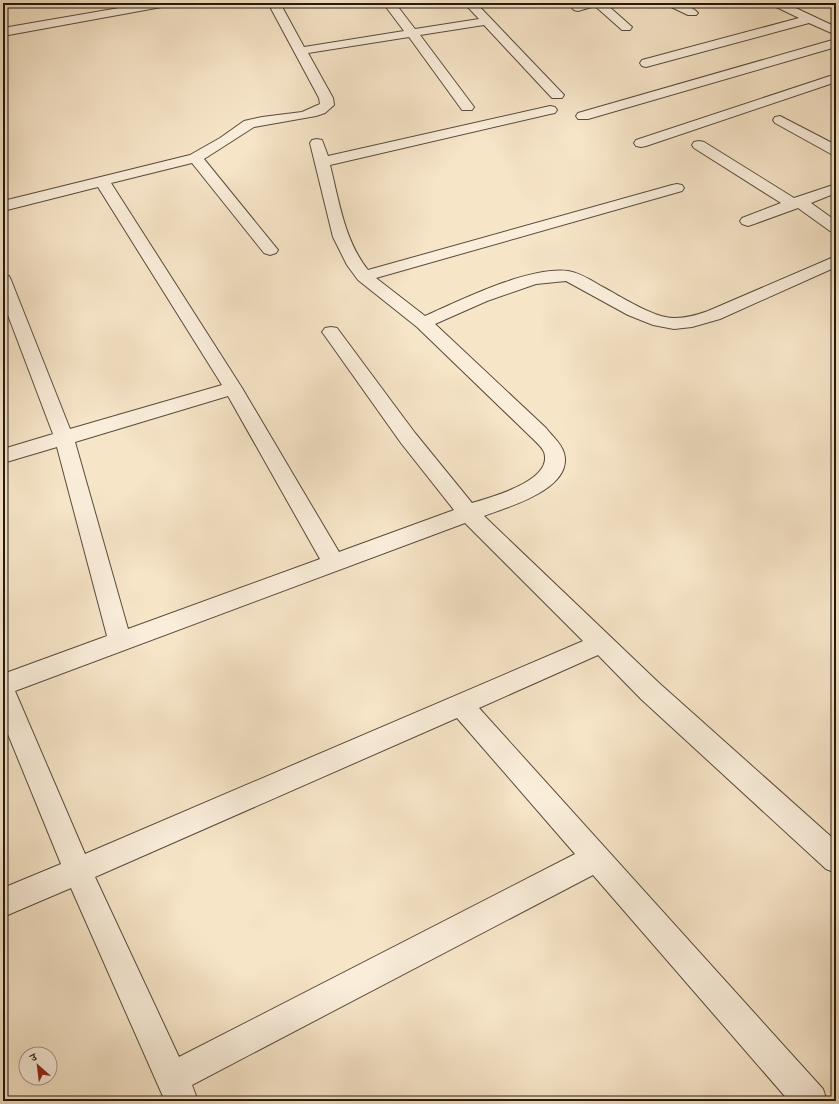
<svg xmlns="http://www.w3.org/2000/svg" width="839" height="1104" font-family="'Libre Bodoni','Noto Serif Devanagari',serif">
	<rect width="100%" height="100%" fill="#f7e5c8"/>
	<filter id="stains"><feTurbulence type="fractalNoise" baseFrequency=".005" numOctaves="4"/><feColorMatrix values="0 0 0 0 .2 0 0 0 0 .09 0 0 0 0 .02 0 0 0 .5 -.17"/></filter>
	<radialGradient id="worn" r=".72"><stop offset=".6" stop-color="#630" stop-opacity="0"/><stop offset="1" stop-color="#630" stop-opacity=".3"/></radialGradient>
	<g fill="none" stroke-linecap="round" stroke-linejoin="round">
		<g stroke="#574c3c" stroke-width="2">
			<path id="minor" d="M148,3H173L171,5L167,6L3,36V28Z
				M268,3H280L304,47L404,31L383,3H395L415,29L479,19L464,3H476L564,95L562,98H552L484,25L420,35L474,107L472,110H462L409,37L308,53L333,98L334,105L325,113L316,116L254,127L204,159L278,250L276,253L270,255L264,253L192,163L111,183L242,388L339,552L454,510L401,443L325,336L322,332L325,328L331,327L337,328L415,433L472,503C491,497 554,481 544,452C542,447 536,442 532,438L417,327L358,280L347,265L333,237L310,143L312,140L317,139L322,140L328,156L550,106L555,107L557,110L555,113L550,114L330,165C339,200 344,240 368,270L672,185L677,184L682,185L684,188L682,191L376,278L425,316C461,300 529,266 568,271C580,273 591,280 601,286C620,296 655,319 675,318C687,318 697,315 708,311L836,256V267L720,319L692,327L674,329L653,325L628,315L566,281L536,284L487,301L435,324L546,428C552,436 561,443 564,453C574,489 507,507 484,516L659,683L836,841V873L826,869L641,699L598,655L479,708L823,1089L827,1101H789L593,875L192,1085L198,1101H165L71,888L3,917V888L61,864L3,722V674L107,636L57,447L3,463V449L53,434L3,302V275L9,276L11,280L70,429L222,385L98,187L3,211V201L190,155L220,138L244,121L262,117L302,112L320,104L319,98ZM228,396L320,559L128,629L75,442ZM465,523L583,641L85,854L15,691ZM457,718L575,854L179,1057L95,877Z
				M582,3H605L632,27L630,30H622L595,6L578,11L574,10L572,8L574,6Z
				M665,3C677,3 690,4 698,13L696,15H688L667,5Z
				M770,3H785L836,27V35L809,23L646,67L642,66L640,63L642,60L799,18L772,5Z
				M836,39V47L588,119H578L576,116L578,113Z
				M836,74V82L646,146L641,147L636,146L634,143L636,140Z
				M780,116L836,145V155L831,154L775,123L773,120L775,117Z
				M699,141L704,142L794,198L836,184V193L811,203L836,221V233L830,231L798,208L754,224L748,226L742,224L740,221L742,218L781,203L694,148L692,145L694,142Z"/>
		</g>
		<use href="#minor" fill="#faeedb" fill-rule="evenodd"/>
	</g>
	<rect width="839" height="1104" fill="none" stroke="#f7e5c8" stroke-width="16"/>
	<rect x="4" y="4" width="831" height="1096" fill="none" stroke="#22190d" stroke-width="2"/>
	<rect x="8" y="8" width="823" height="1088" fill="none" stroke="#22190d"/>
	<g transform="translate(38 1066) rotate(332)"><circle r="19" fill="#faeedb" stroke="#a49989"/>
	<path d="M0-3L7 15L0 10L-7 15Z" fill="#8f2418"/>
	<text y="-6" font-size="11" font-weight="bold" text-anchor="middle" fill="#22190d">उ</text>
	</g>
	<rect width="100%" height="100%" filter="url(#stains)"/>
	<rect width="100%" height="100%" fill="url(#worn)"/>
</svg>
